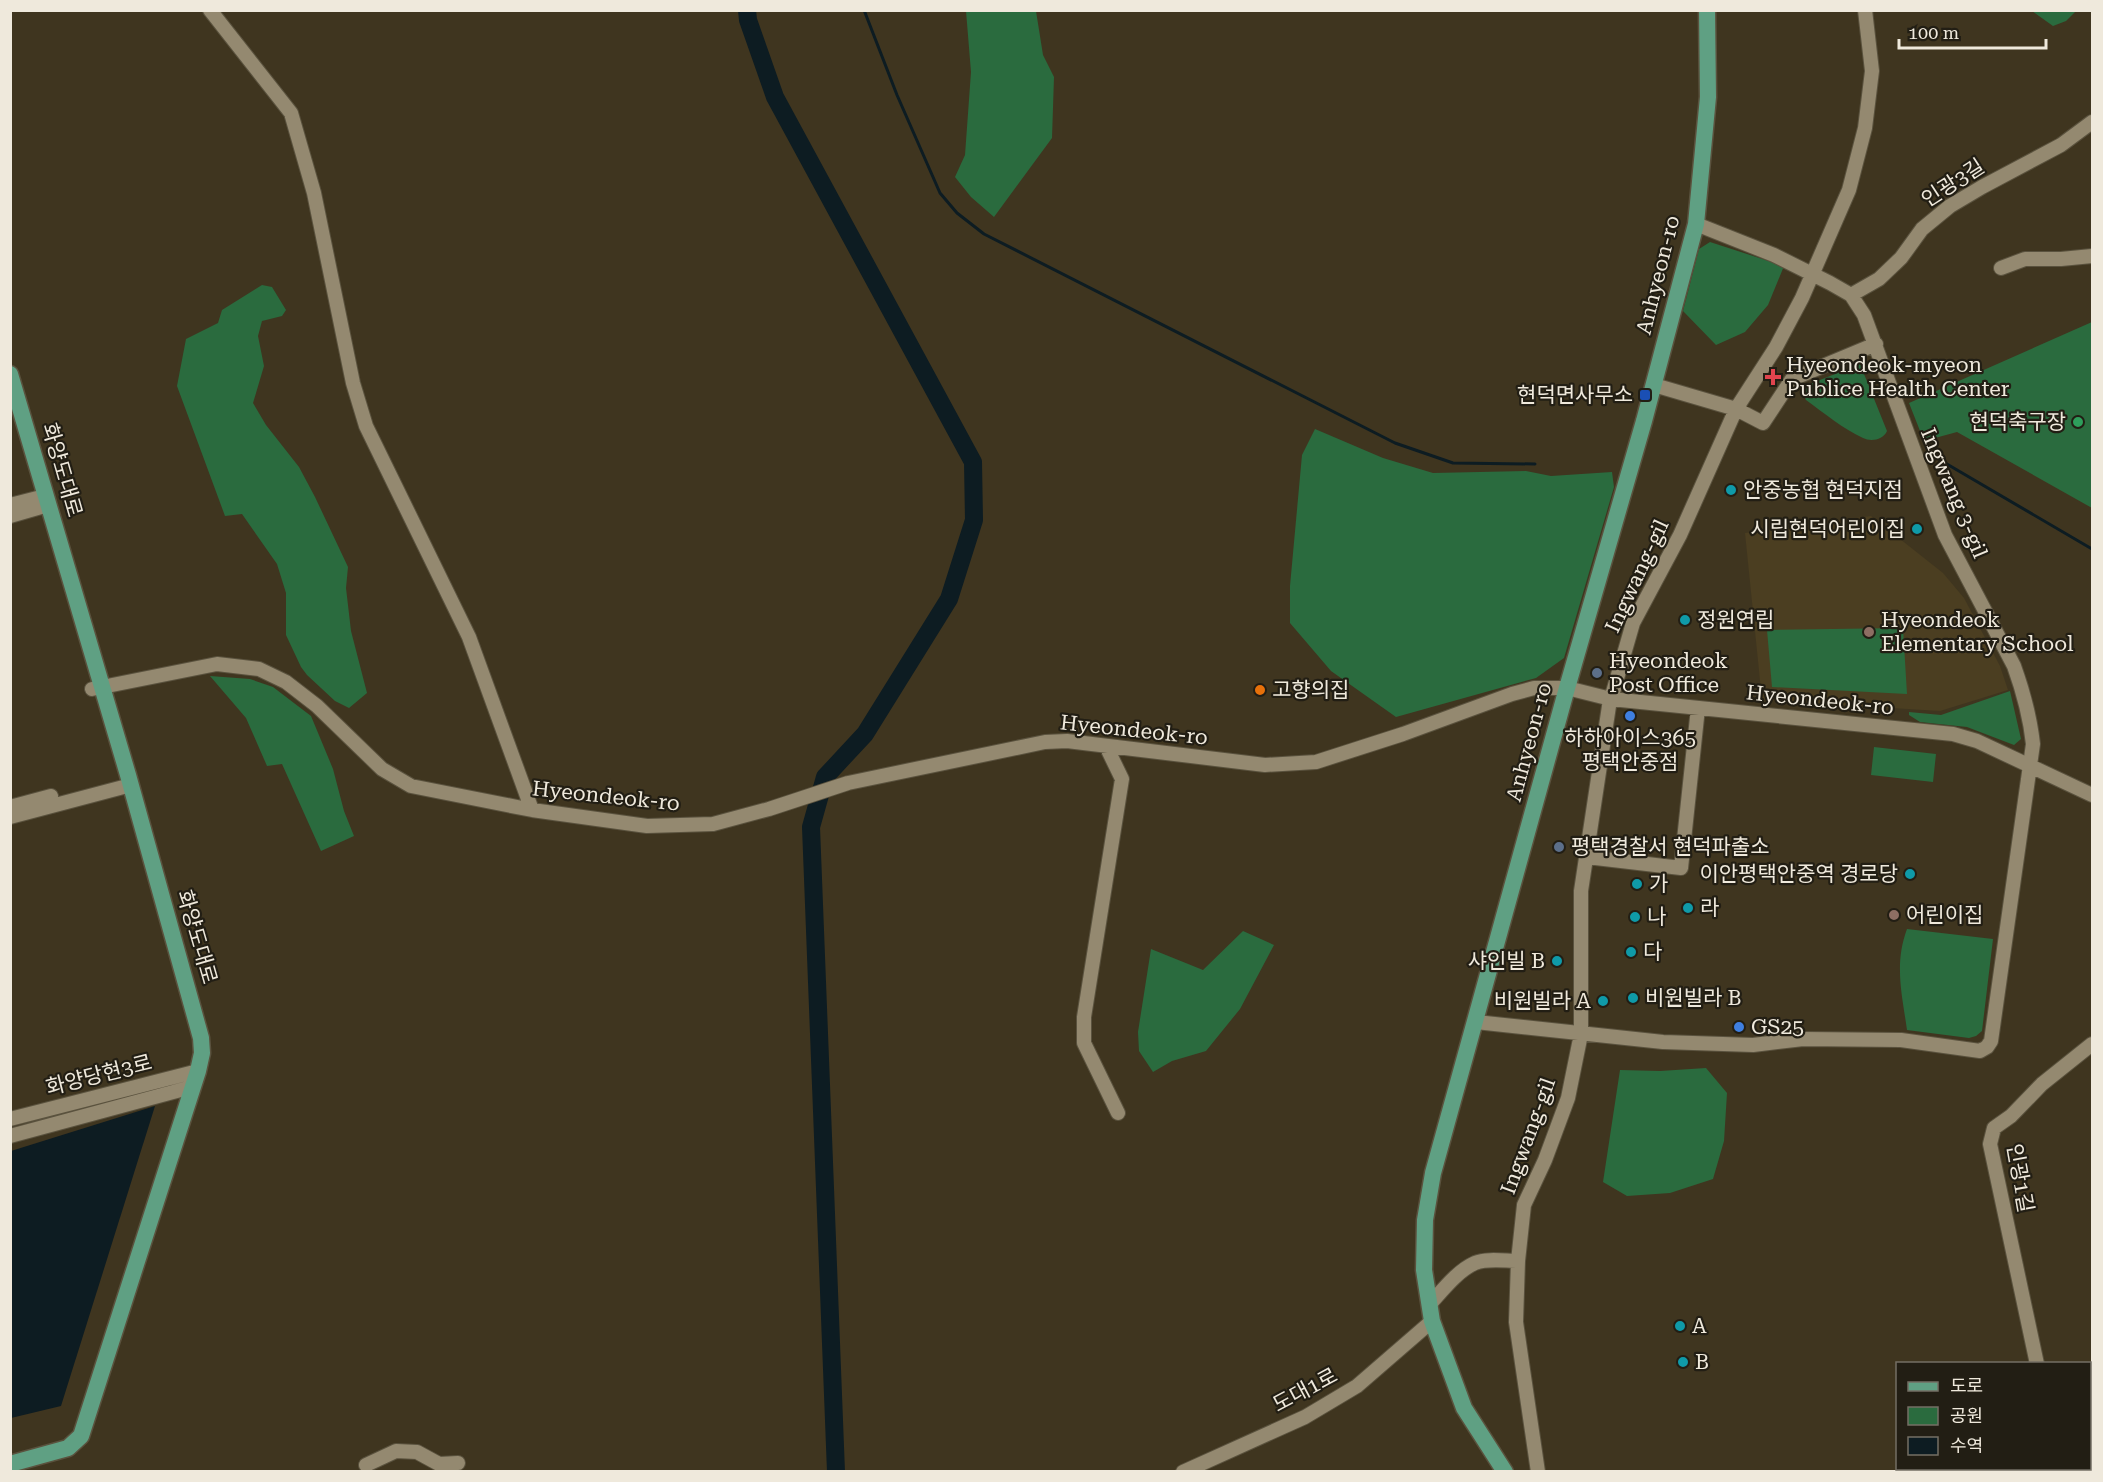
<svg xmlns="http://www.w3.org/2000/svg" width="2103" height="1482" font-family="'Roboto Serif','Noto Sans KR',serif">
	<rect width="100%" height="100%" fill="#3f351f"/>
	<path fill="#4b3e21" d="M1871,516L1943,573L1964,598L2000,666L2008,690L1940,711L1762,700L1745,533Z"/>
	<path fill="#2a6b3e" d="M966,11H1036L1043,55L1054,77L1052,138L994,217L971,197L955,177L965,155L971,72Z
		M2032,11H2076L2066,21L2053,26Z
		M1710,242L1784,266L1768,305L1745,332L1716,345L1683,311L1699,249Z
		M262,285L272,287L286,310L282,316L262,321L258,336L264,366L253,403L266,425L299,467L315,497L348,567L346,588L351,631L367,693L349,708L335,701L307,675L301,667L286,635V593L277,564L242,514L225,516L177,386L186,339L218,323L222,310Z
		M2092,322V508L1957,432L1924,441L1909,403Z
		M1860,364L1887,431C1883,440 1871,442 1863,438C1843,429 1824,413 1806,400L1803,395L1805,386Z
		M1315,429L1383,458L1433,473L1526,471L1551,476L1612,472L1614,487L1564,658L1536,678L1396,717L1331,671L1290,623V586L1302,455Z
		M1903,628L1907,694L1772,687L1767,630Z
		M210,676L250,679L273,687L311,716L333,769L344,811L354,836L321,851L282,764L267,766L246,718Z
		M2010,691L2021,739L2014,745L1967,727L1920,722L1909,715V712L1941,715Z
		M1874,747L1936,754L1933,782L1871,775Z
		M1907,929L1993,939L1982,1031L1976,1036L1969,1038L1907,1030C1902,994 1894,964 1907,929Z
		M1243,931L1274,945L1240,1009L1206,1051L1172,1061L1153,1072L1139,1051L1138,1032L1151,949L1203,970Z
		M1706,1068L1727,1093L1724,1141L1713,1179L1670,1193L1627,1196L1603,1182L1620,1070L1660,1071Z"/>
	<path fill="#0d1c22" d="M155,1106L61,1406L11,1418V1151Z"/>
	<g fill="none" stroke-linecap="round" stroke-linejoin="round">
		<path stroke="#0d1c22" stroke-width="3" d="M864,10L897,95L940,193L957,213L984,234L1395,443L1453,463L1535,464
			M1940,460L2092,549"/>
		<path stroke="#0d1c22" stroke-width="18" d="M747,10L748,20L775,97L973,462L974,520L949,599L865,734L825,777L811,827L836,1472"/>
		<g stroke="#5a523e" stroke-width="16">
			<path id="minor" d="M210,10L291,113L314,193L353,383L366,426L469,637L532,810
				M2001,268L2025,259H2061L2092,256
				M1851,295L1879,279L1901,258L1922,229L1950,206L1982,187L2061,145L2092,122
				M1654,385L1736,409L1763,423L1792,379L1876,344
				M10,505L45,496
				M10,516L48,505
				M92,689L217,664L259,669L286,682L317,706L382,769L411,786L532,810L647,826L713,824L769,809L848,783L1045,742L1067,741L1265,765L1316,762L1403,734L1512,694L1534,688H1567L1611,699L1953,734L1977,741L2092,795
				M1106,746L1122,779L1084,1017V1043L1118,1113
				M10,807L51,796
				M10,817L131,785
				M1587,857L1681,868L1698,708
				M1476,1022L1663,1042L1753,1045L1803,1039L1901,1040L1980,1051L1987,1047L1991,1041L2033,744C2030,717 2023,691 2014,666L1945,535L1864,315L1851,295L1830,283L1774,255L1696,224
				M10,1119L198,1071
				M10,1136L188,1088L194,1085
				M1429,1305C1442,1291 1457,1271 1475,1263C1487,1258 1505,1261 1518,1261
				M2037,1364L1990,1144L1994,1128L2011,1116L2042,1084L2092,1044
				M366,1465L396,1451L417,1452L439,1464L458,1463
				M2061,1468L2062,1472
				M1183,1472L1305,1417L1357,1386L1432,1321
				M1538,1472L1516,1322L1518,1261L1524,1205L1545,1160L1568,1098L1581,1034V891L1609,706L1633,623L1680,535L1736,409L1776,347L1802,298L1849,190L1865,128L1872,71L1865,10"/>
		</g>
		<g stroke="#5a523e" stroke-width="19">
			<path id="major" d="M10,374L128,775L201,1038L202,1053L198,1071L81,1436L68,1448L10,1464
				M1505,1472L1464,1408L1432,1321L1424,1270L1425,1220L1433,1173L1567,688L1644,421L1696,224L1708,97L1707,10"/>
		</g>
		<use href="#minor" stroke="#948970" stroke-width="14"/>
		<use href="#major" stroke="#5fa083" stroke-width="16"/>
	</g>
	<path fill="#e0444e" stroke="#221e14" stroke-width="2" d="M1770 368h6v6h6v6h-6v6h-6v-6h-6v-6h6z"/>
	<rect fill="#1a4fb4" stroke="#221e14" stroke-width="2" x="1639" y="389" width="12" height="12" rx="3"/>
	<circle fill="#2e9e5b" stroke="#221e14" stroke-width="2" cx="2078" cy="422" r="6"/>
	<g fill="#0f9aa8" stroke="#221e14" stroke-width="2">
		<circle cx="1731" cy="490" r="6"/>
		<circle cx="1917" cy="529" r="6"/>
		<circle cx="1685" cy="620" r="6"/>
		<circle cx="1910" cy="874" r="6"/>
		<circle cx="1637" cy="884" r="6"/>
		<circle cx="1688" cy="908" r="6"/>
		<circle cx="1635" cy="917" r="6"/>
		<circle cx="1631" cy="952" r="6"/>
		<circle cx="1557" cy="961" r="6"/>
		<circle cx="1633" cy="998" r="6"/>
		<circle cx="1603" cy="1001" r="6"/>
		<circle cx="1680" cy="1326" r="6"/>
		<circle cx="1683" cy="1362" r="6"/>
	</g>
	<g fill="#8d6e63" stroke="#221e14" stroke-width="2">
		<circle cx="1869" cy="632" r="6"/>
		<circle cx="1894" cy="915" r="6"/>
	</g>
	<g fill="#5c6f8a" stroke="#221e14" stroke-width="2">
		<circle cx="1597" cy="673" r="6"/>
		<circle cx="1559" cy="847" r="6"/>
	</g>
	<circle fill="#e8710a" stroke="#221e14" stroke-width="2" cx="1260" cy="690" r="6"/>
	<g fill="#3f7fe0" stroke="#221e14" stroke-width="2">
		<circle cx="1630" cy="716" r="6"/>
		<circle cx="1739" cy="1027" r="6"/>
	</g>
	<g text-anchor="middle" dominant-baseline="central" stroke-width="4.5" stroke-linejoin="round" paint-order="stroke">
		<g font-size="21" fill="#efe9dc" stroke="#221e14">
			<text transform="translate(1953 183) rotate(-33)">인광3길</text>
			<text transform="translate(1658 275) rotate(-76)">Anhyeon-ro</text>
			<text transform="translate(62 470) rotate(74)">화양도대로</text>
			<text transform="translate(1954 493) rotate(67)">Ingwang 3-gil</text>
			<text transform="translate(1637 576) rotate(-65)">Ingwang-gil</text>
			<text transform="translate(1820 700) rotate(6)">Hyeondeok-ro</text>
			<text transform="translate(1134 730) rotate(6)">Hyeondeok-ro</text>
			<text transform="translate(1529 742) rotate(-75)">Anhyeon-ro</text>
			<text transform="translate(606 796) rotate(6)">Hyeondeok-ro</text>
			<text transform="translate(197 937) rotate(74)">화양도대로</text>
			<text transform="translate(99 1075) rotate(-14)">화양당현3로</text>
			<text transform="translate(1528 1136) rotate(-70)">Ingwang-gil</text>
			<text transform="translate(2020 1178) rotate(80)">인광1길</text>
			<text transform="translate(1305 1390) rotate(-28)">도대1로</text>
		</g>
		<g font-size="21" fill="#efe9dc" stroke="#221e14" text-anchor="start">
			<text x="1786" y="365">Hyeondeok-myeon<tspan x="1786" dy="24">Publice Health Center</tspan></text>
			<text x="1633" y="395" text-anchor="end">현덕면사무소</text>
			<text x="2066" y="422" text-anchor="end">현덕축구장</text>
			<text x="1743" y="490">안중농협 현덕지점</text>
			<text x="1905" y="529" text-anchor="end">시립현덕어린이집</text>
			<text x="1697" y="620">정원연립</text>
			<text x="1881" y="620">Hyeondeok<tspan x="1881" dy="24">Elementary School</tspan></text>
			<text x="1609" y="661">Hyeondeok<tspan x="1609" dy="24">Post Office</tspan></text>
			<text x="1272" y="690">고향의집</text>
			<text x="1630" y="738" text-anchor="middle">하하아이스365<tspan x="1630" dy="24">평택안중점</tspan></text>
			<text x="1571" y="847">평택경찰서 현덕파출소</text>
			<text x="1898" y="874" text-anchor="end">이안평택안중역 경로당</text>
			<text x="1649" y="884">가</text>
			<text x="1700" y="908">라</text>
			<text x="1906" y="915">어린이집</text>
			<text x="1647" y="917">나</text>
			<text x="1643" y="952">다</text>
			<text x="1545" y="961" text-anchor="end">샤인빌 B</text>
			<text x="1645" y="998">비원빌라 B</text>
			<text x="1591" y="1001" text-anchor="end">비원빌라 A</text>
			<text x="1751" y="1027">GS25</text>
			<text x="1692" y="1326">A</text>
			<text x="1695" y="1362">B</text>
		</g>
	</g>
	<rect width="2103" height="1482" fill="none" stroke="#efe9dc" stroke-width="24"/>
	<rect x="1896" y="1362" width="195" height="108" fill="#221e14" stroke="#746f64" stroke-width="1.5"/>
	<rect x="1908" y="1382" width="30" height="9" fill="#5fa083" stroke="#746f64" stroke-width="1.5"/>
	<text x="1950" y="1392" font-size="18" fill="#efe9dc">도로</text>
	<rect x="1908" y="1407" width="30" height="18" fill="#2a6b3e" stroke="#746f64" stroke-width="1.5"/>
	<text x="1950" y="1422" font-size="18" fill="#efe9dc">공원</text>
	<rect x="1908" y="1437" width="30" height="18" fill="#0d1c22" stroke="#746f64" stroke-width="1.5"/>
	<text x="1950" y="1452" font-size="18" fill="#efe9dc">수역</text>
	<path d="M1899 39v9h147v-9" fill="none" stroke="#efe9dc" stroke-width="3"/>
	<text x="1908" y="39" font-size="18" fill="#efe9dc" stroke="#221e14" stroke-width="4.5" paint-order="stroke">100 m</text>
</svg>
